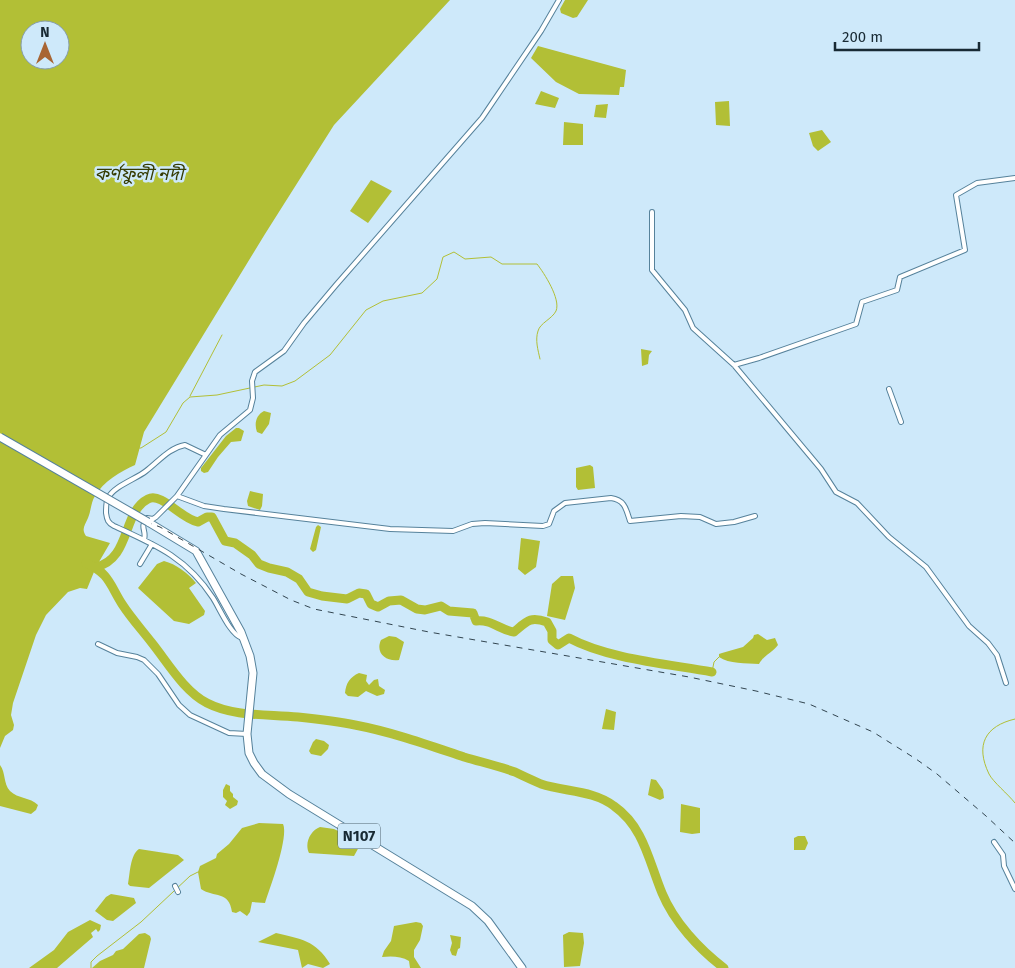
<svg xmlns="http://www.w3.org/2000/svg" width="1015" height="968" font-family="'Fira Sans','Noto Sans Bengali',sans-serif">
	<rect width="100%" height="100%" fill="#cee9fa"/>
	<path fill="#b2bf36" fill-rule="evenodd" d="M0,0H450L334,125L265,234L144,432L135,465C121,471 103,482 95,496C91,502 91,511 88,518C85,525 81,529 86,536L110,543L96,567L87,589L80,588L68,592L46,615L36,635L13,703L11,715L14,725L13,730L5,736L0,748ZM30,30H60V60H30Z
		M565,0H588L577,17L573,18L561,13L560,9Z
		M538,46L626,70L624,87H620L619,95L579,94L556,82L531,58Z
		M541,91L559,98L555,108L535,104Z
		M729,101L730,126L716,125L715,102Z
		M608,104L606,118L594,117L596,105Z
		M564,122L583,124V145H563Z
		M822,130L831,142L818,151L813,146L809,133Z
		M371,180L392,191L368,223L350,211Z
		M641,349L652,351L649,355L648,364L642,366Z
		M264,411L271,413L269,424L262,434L257,432C254,424 256,415 264,411Z
		M236,428H239L244,431L241,441L231,442L218,457L208,472L204,473L201,471V468L226,436Z
		M590,465L593,467L595,488L578,490L576,487V468Z
		M250,491L263,494L262,506L260,510L248,506L247,501Z
		M318,525L321,527L316,550L313,552L310,549L316,527Z
		M521,538L540,541L536,567L525,575L518,569Z
		M164,561C176,564 188,573 196,583L189,588L205,611L204,615L189,624L174,621L138,588L157,564Z
		M561,576H573L575,588L565,620L547,616L552,584Z
		M758,634L767,640L775,638L778,645C772,653 764,655 759,664C746,663 729,664 719,657V654L722,653L743,647L753,638L754,635Z
		M389,636L396,637L404,642L399,660C386,662 375,653 381,640Z
		M359,673L367,675L366,681L369,685L374,680L378,679L379,686L385,690L384,694L377,696L366,691L358,697L348,696L345,693C346,683 350,677 359,673Z
		M606,709L616,712L614,730L602,729Z
		M316,739L324,741L329,745L328,749L321,756L311,754L309,751L313,742Z
		M0,765C6,773 3,783 10,791C18,799 30,797 38,805L36,810L31,814L0,806Z
		M651,779L656,780L663,790L664,798L660,800L648,795Z
		M226,784L230,786V791L233,794V797L238,801L237,805L230,809L225,805L227,801L223,797V790Z
		M681,804L700,808V833L692,834L680,832Z
		M259,823L283,824C289,837 270,888 265,903L252,902L250,912L247,916L240,911L236,913L232,912C229,890 214,898 201,889L198,872L200,866L216,858L217,854L229,844L242,828Z
		M320,827L334,829L357,840L359,847L354,856L309,853C304,843 311,830 320,827Z
		M798,836H805L808,843L805,850H794V838Z
		M139,849L178,855L184,860L149,888L130,886L128,884C130,874 130,855 139,849Z
		M111,894L134,898L136,903L113,921L107,920L95,911L106,897Z
		M90,920L101,925L100,930L98,932L96,929L91,933L93,937L57,968H29L54,950L68,932Z
		M416,922L421,923L423,926L420,940L414,950V957L421,968H410L409,961C401,956 391,956 382,957L384,951L391,941L394,926Z
		M569,932L583,933L584,943L580,966L564,967L563,935Z
		M145,933L150,936L151,939L144,968H92L100,961L113,955L116,951L123,949L139,934Z
		M276,933C300,939 316,940 330,964L323,968L308,964L302,968L298,950L258,942Z
		M450,935L461,937L460,948L458,949L456,956L452,955L450,950L452,943Z"/>
	<g fill="none" stroke-linecap="round" stroke-linejoin="round">
		<path stroke="#b2bf36" stroke-width="1" d="M190,396L222,335
			M139,448H141L166,432L183,403L190,397L217,395L264,385L282,386L295,381L330,355L366,310L383,301L422,293L437,279L443,257L454,252L465,259L491,257L502,264H537C544,273 561,299 556,311C552,319 540,323 538,331C535,340 538,350 540,359
			M712,672L714,662L719,657
			M1015,719C985,726 975,745 989,774C993,782 1008,794 1015,803
			M91,968V962L97,956L141,922L190,876L198,872"/>
		<path stroke="#b2bf36" stroke-width="9" d="M86,563C109,573 110,585 122,604C131,618 142,630 152,643C168,663 184,691 207,703C234,717 268,714 298,717C317,719 336,721 355,725C392,732 428,745 464,757C481,762 498,766 515,772C523,776 532,780 541,784C565,792 593,790 614,806C644,827 649,862 662,893C674,922 699,949 724,968
			M96,567C131,559 122,512 148,499C162,492 181,519 198,522L207,517H212L225,541L235,543L252,555L259,564L269,568L287,572L299,579L308,592L322,596L347,599L359,593L366,594L371,604L378,607L389,601L401,600L417,609L425,610L441,606L449,611L473,613L476,621C491,619 500,630 514,632C527,621 530,616 547,622L552,631V640L558,645L569,638C608,659 668,664 712,672"/>
		<g stroke="#56829b" stroke-width="6">
			<path id="minor" d="M652,212V270L685,310L693,328L734,365L821,469L836,492L857,503L889,537L926,567L969,626L988,643L997,655L1006,683
				M734,365L759,358L856,324L862,302L897,290L900,277L965,250L956,195L977,183L1015,178
				M889,389L901,422
				M206,455L185,445C169,448 159,461 146,471C136,479 114,486 108,498C106,501 106,509 106,513C107,520 108,523 114,526C156,545 187,558 213,598C220,609 230,634 242,638
				M177,496L220,435L250,410L253,398L252,381L255,372L284,351L304,323L336,285L482,118L541,31L559,0
				M144,540C147,530 139,528 147,518L153,519L156,517L177,496L204,506L224,509L390,529L453,531L472,524L485,523L543,526L549,524L554,511L565,503L611,498C625,500 626,509 630,521L681,516L700,517L716,524L734,522L755,516
				M140,564L152,544
				M98,644L117,653L137,657L144,660L158,674L179,705L190,715L229,733L247,734
				M994,842L1003,855L1004,866L1015,889
				M175,886L178,892"/>
		</g>
		<g stroke="#56829b" stroke-width="9">
			<path id="trunk" d="M148,522L196,551L241,632L250,656L253,673L247,734L249,753L254,763L262,774L289,794L472,906L488,921L522,968"/>
		</g>
		<use href="#minor" stroke="#fff" stroke-width="4"/>
		<use href="#trunk" stroke="#fff" stroke-width="7"/>
		<path stroke="#324550" stroke-width="1" stroke-dasharray="6 6" stroke-linecap="butt" d="M0,438L147,522L160,527L241,574L291,600L314,609L429,632L689,677L756,691L809,704L873,732L916,759L937,774L986,816L1015,843"/>
		<g stroke="#56829b" stroke-width="9" stroke-linecap="butt">
			<path id="trunk-bridge" d="M0,437L148,522"/>
		</g>
		<use href="#trunk-bridge" stroke="#fff" stroke-width="7"/>
	</g>
	<g text-anchor="middle" dominant-baseline="central" stroke-width="5" stroke-linejoin="round" paint-order="stroke">
		<rect fill="#cee9fa" stroke="#4f636f" stroke-width="1" x="338" y="823.5" width="42" height="25" rx="4"/>
		<g font-size="15" font-weight="bold" fill="#182a34">
			<text x="359" y="836">N107</text>
		</g>
		<g font-size="18" font-style="italic" fill="#363c03" stroke="#cee9fa">
			<text x="139" y="174">কর্ণফুলী নদী</text>
		</g>
	</g>
	<g transform="translate(45 45)"><circle r="24" fill="#cee9fa" stroke="#859dab"/>
	<path d="M0-4L9 19L0 12L-9 19Z" fill="#a86533"/>
	<text y="-8" font-size="14" font-weight="bold" text-anchor="middle" fill="#182a34">N</text>
	</g>
	<path d="M835 42v8h144v-8" fill="none" stroke="#182a34" stroke-width="2.5"/>
	<text x="842" y="42" font-size="15" fill="#182a34" stroke="#cee9fa" stroke-width="4" paint-order="stroke">200 m</text>
</svg>
